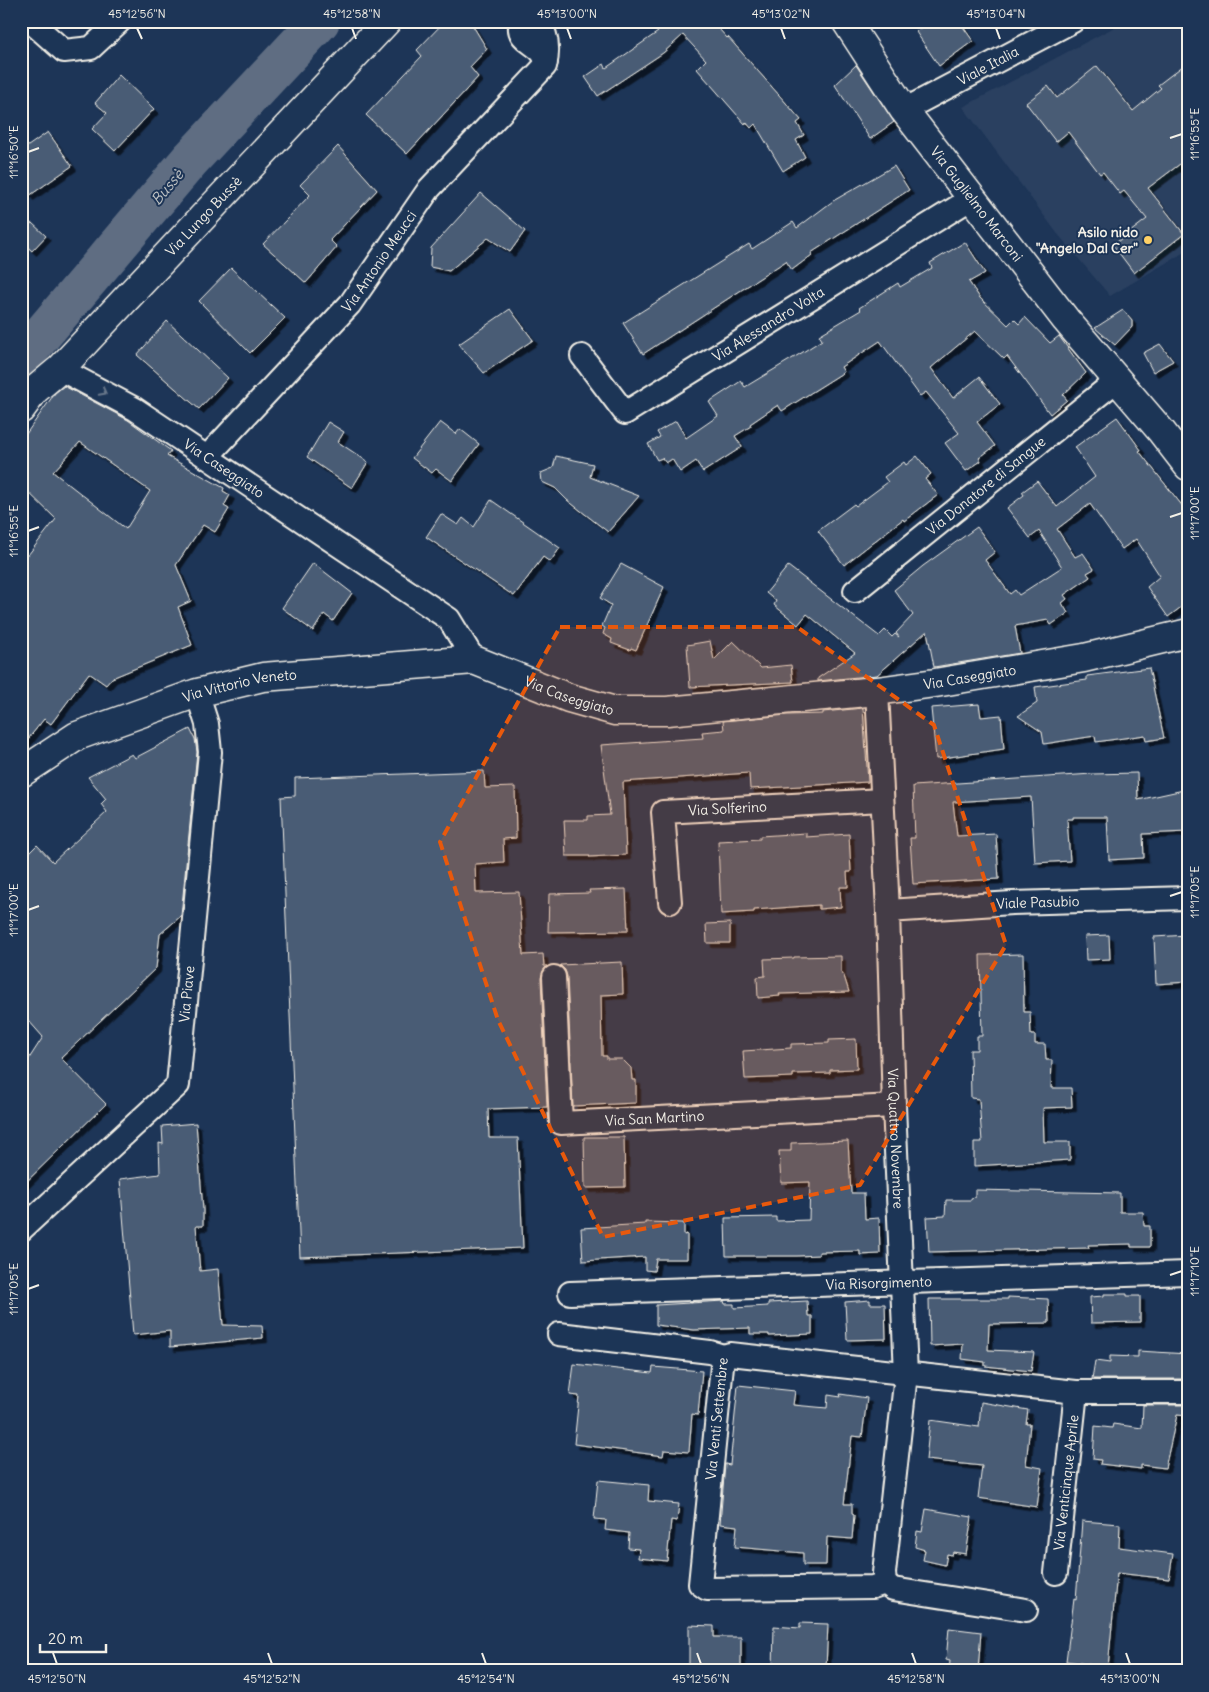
<svg xmlns="http://www.w3.org/2000/svg" width="1209" height="1692" font-family="Delius,sans-serif">
	<defs>
		<filter id="shadow"><feDropShadow dx="4.5" dy="4.5" stdDeviation="0" flood-color="#0009"/></filter>
	</defs>
	<rect width="100%" height="100%" fill="#1d3557"/>
	<filter id="ink" filterUnits="userSpaceOnUse"><feTurbulence type="fractalNoise" baseFrequency=".02" numOctaves="2"/><feDisplacementMap in="SourceGraphic" scale="10" xChannelSelector="R" yChannelSelector="G"/><feConvolveMatrix kernelMatrix="1 2 1 2 8 2 1 2 1" color-interpolation-filters="sRGB"/></filter>
	<g filter="url(#ink)">
		<path fill="#2a4060" d="M1126,21H1188V250L1110,296L1057,233L963,107Z"/>
		<g fill="none" stroke-linecap="round" stroke-linejoin="round">
			<path stroke="#5e6d82" stroke-width="40" d="M21,359L190,160L320,21"/>
		</g>
		<path fill="#485b74" stroke="#f4f1e8" fill-rule="evenodd" filter="url(#shadow)" d="M445,21H468L473,26L487,49L470,67L478,77L407,154L366,115L422,56L417,50Z
			M648,21H712L727,38L728,37L801,120L797,123L804,135L796,140L805,157L783,171L755,124L751,128L746,122L745,124L697,69L706,60L683,35L663,53L598,96L585,77L604,64L606,68L658,32Z
			M928,21H959L973,41L939,66L916,32Z
			M1188,62V158L1148,188L1184,234L1134,273L1113,245L1147,219L1124,191L1120,194L1103,172L1100,174L1068,132L1056,142L1026,103L1048,86L1057,98L1097,66L1133,111L1161,88L1158,85Z
			M856,65L894,122L870,139L835,85Z
			M119,75L154,109L115,151L92,129L107,113L95,103Z
			M48,132L72,166L29,196L21,185V151Z
			M338,146L377,190L330,240L337,247L306,283L263,244L310,195L300,185Z
			M894,166L909,190L811,253L812,255L792,270L786,261L643,354L623,323L749,244L752,249L793,222L797,228L833,201Z
			M481,193L525,231L510,252L488,238L449,271L430,267L431,248Z
			M32,223L46,236L32,251L21,241V229Z
			M965,242L985,273L969,282L980,298L1008,325L1014,319L1019,324L1025,317L1050,343L1059,336L1086,373L1063,395L1067,400L1050,414L1007,356L1004,359L975,331L931,368L953,398L979,377L1000,404L977,422L995,446L979,458L981,461L966,471L945,443L959,433L926,392L920,396L880,341L841,367L844,372L782,411L778,405L750,424L751,426L735,436L742,447L703,472L696,461L680,472L672,459L666,463L662,458L657,460L648,444L660,437L657,432L676,421L686,438L718,416L709,402L741,381L745,387L803,352L822,340L819,335L861,310L859,308L898,283L900,287L932,268L930,263Z
			M231,268L285,318L250,353L199,301Z
			M510,309L533,340L484,373L459,344Z
			M1123,310L1132,321V327L1115,345L1095,328Z
			M167,321L228,378L199,409L137,355Z
			M1160,344L1173,361L1153,372L1143,353Z
			M64,386L128,420L171,451L167,456L224,488L223,491L230,495L224,506L229,509L215,532L203,525L176,565L191,601L178,607L192,645L112,678L106,685L89,673L51,724L44,719L21,748V564L56,519L21,485V441L55,393ZM80,442L150,491L126,529L53,472Z
			M1117,417L1141,450L1139,451L1188,513V602L1168,617L1147,587L1160,576L1136,539L1122,549L1090,504L1057,529L1075,557L1083,553L1094,569L1087,573L1090,577L1064,595L1067,599L1062,603L1068,613L1051,625L1048,620L1015,626L1020,653L934,667L927,631L877,675L818,681V678L855,653L807,614L798,625L774,605L776,601L766,593L788,566L879,636L885,630L892,637L895,634L899,637L896,633L913,615L894,590L923,566L977,527L995,552L985,560L1010,594L1015,590L1019,595L1062,567L1039,531L1030,538L1007,508L1024,495L1022,492L1037,481L1057,507L1095,477L1075,447Z
			M328,422L344,432L338,442L368,462L352,488L307,457Z
			M440,422L456,434L460,429L479,444L452,481L436,469L432,473L412,458Z
			M556,456L593,464L590,477L639,496L608,532L567,500L555,488L542,482L541,473L553,468Z
			M917,456L931,474L925,479L938,495L904,521L903,519L844,565L818,531L854,504L856,506L888,482L884,477L904,462L906,465Z
			M491,500L560,548L550,562L543,557L514,596L426,537L441,514L458,525L463,518L474,527Z
			M313,563L352,593L333,621L324,614L313,631L282,608Z
			M621,564L664,587L636,650L631,648L630,650L611,643L612,639L603,634L605,628L602,626L611,605L600,598Z
			M710,641L714,660L733,641L761,668L791,665L793,682L690,687L687,645Z
			M1149,668L1164,738L1146,741L1145,735L1096,742L1095,736L1044,744L1042,732L1018,716L1037,703L1035,687L1087,680V676Z
			M979,704L981,717L1001,715L1004,749L936,759L931,708Z
			M863,708L868,782L750,789L749,773L623,782L626,855L589,857L590,856H566L564,820H588V816L610,815L601,745L703,738L702,732L724,730L723,721L787,715L823,714V712Z
			M190,729L195,739L197,752L181,916L160,934L156,968L61,1058L106,1104L21,1187V1071L43,1037L21,1012V861L37,845L53,862L107,812L101,804L106,799L88,777L132,754L135,758Z
			M484,771L485,788L515,787L516,838L503,839L504,862L475,864L476,893L519,892L523,955L543,954L544,966H547L543,971L541,978L547,1107L488,1109L489,1138H518L523,1248L300,1257L281,797L295,796V778Z
			M1137,773L1138,800L1188,789V832L1143,834L1144,858L1109,860L1107,817H1073V819H1067L1070,861L1035,863L1031,797L953,802L957,836L996,834L999,879L913,884L910,838H915L913,786L1092,774Z
			M806,833V837L849,834L851,872H847L848,887H840L841,907L819,909V905L754,910V912L721,914L718,841L760,839V836Z
			M626,889L628,931L548,932L549,894L590,893L589,890Z
			M730,923V943H707L706,924Z
			M1109,935L1110,959L1086,960L1085,936Z
			M1188,935V982L1156,984L1154,937Z
			M1023,954L1024,1012H1030L1031,1035H1035V1044H1045L1046,1060H1052L1051,1088H1071L1072,1107L1043,1108L1044,1142H1070V1160L974,1166V1142H982L979,1099L971,1098L970,1050H977V1036H982L980,955Z
			M841,956V972L844,976L849,992L779,994L780,996L758,998L757,977L765,976L764,959L794,958V957Z
			M622,962L623,994L601,995L602,1056H607V1059H622L631,1068L632,1080H636V1103L573,1106L567,976L565,970L560,965Z
			M856,1039L857,1069L830,1070V1073L793,1074V1077L745,1079L743,1051L791,1048V1044L829,1043V1040Z
			M196,1123L203,1210V1226H196L200,1271L218,1269L223,1325L262,1326L263,1338L170,1347V1331L133,1335L120,1179L160,1174L159,1143L163,1144L162,1126Z
			M584,1137H624L625,1187L585,1188Z
			M848,1141L851,1193H864L865,1219L879,1218L880,1254L860,1255V1251L819,1252V1255L797,1256H726L725,1218L776,1217V1221L809,1220L810,1182L781,1183L779,1151H791V1143Z
			M975,1190L1120,1193V1212H1143L1144,1226H1150V1247H1131V1244L1088,1245L1089,1248L929,1252L927,1217L945,1216L946,1200H971V1198L975,1197Z
			M645,1222L684,1223V1235L687,1234V1259H656L654,1271L645,1270V1257L583,1261L581,1228L645,1224Z
			M1104,1294H1127V1296H1140V1322L1091,1323L1090,1297L1104,1296Z
			M1008,1297L1048,1299L1049,1323L989,1324L988,1350L1034,1352L1031,1371L985,1366V1362L962,1359L963,1344L930,1346L929,1299H1008Z
			M870,1300V1304H885L886,1339L847,1340L845,1302Z
			M724,1301L725,1304H734V1308L768,1306V1303L807,1301L808,1316H812V1334L769,1336V1334H750V1328L694,1330L656,1325V1305Z
			M1138,1351L1188,1354V1379H1092L1095,1361L1110,1363V1356L1138,1357Z
			M574,1364L652,1373L653,1367L702,1371L698,1415L692,1414L689,1452L664,1450L663,1456L574,1444L579,1396L570,1395Z
			M738,1385L795,1391L793,1405L827,1408L828,1395L841,1397L840,1394L867,1398L862,1437L852,1436L844,1504H852V1514L854,1515L852,1539L827,1537L826,1565H803V1553L735,1547L737,1526L720,1524L725,1464L730,1465Z
			M981,1402L1028,1410L1026,1424H1030L1026,1465L1042,1468L1037,1507L978,1498L982,1466L926,1460L930,1420L979,1427Z
			M1143,1405H1188V1416L1177,1415L1165,1468L1141,1465V1469L1100,1464L1101,1460L1093,1459L1095,1426L1112,1428L1113,1424L1142,1428Z
			M598,1480L649,1485L648,1501L679,1504L677,1521L671,1520L667,1561L638,1558L639,1549L628,1548L629,1533L605,1530L606,1520L594,1519Z
			M926,1509L972,1517L966,1554L953,1552L952,1555L947,1554L945,1565L923,1560L925,1550L915,1547L917,1531L922,1532Z
			M1082,1521L1120,1524L1119,1547L1173,1554L1169,1579L1117,1573L1108,1667L1066,1661L1074,1599L1076,1600Z
			M800,1623L828,1624L826,1668H809V1671H773L774,1626L800,1628Z
			M689,1625L714,1626V1637H741V1670L689,1671Z
			M949,1628L981,1632L978,1671H949L950,1661L946,1660Z"/>
		<g fill="none" stroke-linecap="round" stroke-linejoin="round">
			<g stroke="#f4f1e8" stroke-width="26">
				<g id="minor">
					<path d="M30,21L64,51L91,48L120,21"/>
					<path d="M522,21C513,38 536,43 543,54C545,57 545,60 546,62"/>
					<path id="s1" d="M904,110L1073,21"/>
					<path id="s2" d="M582,356L625,413L972,198"/>
					<path id="s3" d="M60,369L135,409L449,619L474,660"/>
					<path id="s4" d="M207,457L350,304L429,189L545,66C549,50 548,35 538,21"/>
					<path id="s5" d="M855,591L1116,381"/>
					<path id="s6" d="M877,691L888,911L894,1106L906,1374L884,1573L885,1583"/>
					<path id="s7" d="M670,902L663,812L882,800"/>
					<path id="s8" d="M888,911L1012,903L1188,898"/>
					<path id="s9" d="M554,977L561,1123L894,1106"/>
					<path id="s10" d="M21,1230L178,1085L210,752L207,724L197,693"/>
					<path id="s11" d="M570,1293L1188,1273"/>
					<path d="M559,1334L710,1352L723,1356"/>
					<path id="s12" d="M1056,1573L1076,1392"/>
					<path id="s13" d="M1026,1610L893,1589L885,1583L873,1587L707,1589L700,1584L723,1356L730,1354L1076,1392H1188"/>
				</g>
			</g>
			<g stroke="#f4f1e8" stroke-width="31">
				<g id="tertiary">
					<path id="s14" d="M846,21L904,110L1066,320L1161,431L1188,466"/>
					<path id="s15" d="M21,773L77,736L197,693L263,677L474,660L569,698L615,711H667L877,691L935,683L1084,658L1188,633"/>
				</g>
			</g>
			<g stroke="#f4f1e8" stroke-width="31">
				<g id="secondary">
					<path id="s16" d="M21,409L35,390L60,369L387,21"/>
				</g>
			</g>
			<use href="#minor" stroke="#1d3557" stroke-width="22"/>
			<use href="#tertiary" stroke="#1d3557" stroke-width="28"/>
			<use href="#secondary" stroke="#1d3557" stroke-width="28"/>
		</g>
		<defs><path id="oneway-chevron" d="M-2-3.5L2.5 0L-2 3.5" fill="none" stroke-width="1.6" stroke-linecap="round" stroke-linejoin="round" transform="scale(1.25)"/></defs>
		<use stroke="#68778a" href="#oneway-chevron" transform="translate(103 392) rotate(28)"/>
	</g>
	<path fill="#e8590c" fill-opacity="0.2" stroke="#e8590c" stroke-width="4" stroke-dasharray="10 6" stroke-linejoin="round" d="M560,627H797L934,725L1006,945L860,1185L603,1237L498,1020L440,842Z"/>
	<path fill="none" stroke="#f4f1e8" stroke-width="2" d="M137,28L142,39M352,28L356,39M567,28L571,39M781,28L785,39M996,28L1000,39M1170,138L1182,134M28,152L39,148M1170,517L1182,513M28,531L39,527M1170,896L1182,892M28,910L39,906M1170,1275L1182,1271M28,1289L39,1285M53,1653L57,1664M268,1653L272,1664M482,1653L486,1664M697,1653L701,1664M912,1653L916,1664M1126,1653L1130,1664"/>
	<circle fill="#ffd166" stroke="#1d3557" stroke-width="2" cx="1148" cy="240" r="5"/>
	<g text-anchor="middle" dominant-baseline="central" stroke-width="4" stroke-linejoin="round" paint-order="stroke">
		<g font-size="14" fill="#f4f1e8" stroke="#1d3557">
			<text stroke="none"><textPath href="#s1" startOffset="95">Viale Italia</textPath></text>
			<text stroke="none"><textPath href="#s14" startOffset="225">Via Guglielmo Marconi</textPath></text>
			<text stroke="none"><textPath href="#s16" startOffset="266">Via Lungo Bussè</textPath></text>
			<text stroke="none"><textPath href="#s4" startOffset="261">Via Antonio Meucci</textPath></text>
			<text stroke="none"><textPath href="#s2" startOffset="240">Via Alessandro Volta</textPath></text>
			<text stroke="none"><textPath href="#s3" startOffset="192">Via Caseggiato</textPath></text>
			<text stroke="none"><textPath href="#s5" startOffset="168">Via Donatore di Sangue</textPath></text>
			<text stroke="none"><textPath href="#s15" startOffset="981">Via Caseggiato</textPath></text>
			<text stroke="none"><textPath href="#s15" startOffset="238">Via Vittorio Veneto</textPath></text>
			<text stroke="none"><textPath href="#s15" startOffset="576">Via Caseggiato</textPath></text>
			<text stroke="none"><textPath href="#s7" startOffset="155">Via Solferino</textPath></text>
			<text stroke="none"><textPath href="#s8" startOffset="150">Viale Pasubio</textPath></text>
			<text stroke="none"><textPath href="#s10" startOffset="305">Via Piave</textPath></text>
			<text stroke="none"><textPath href="#s9" startOffset="240">Via San Martino</textPath></text>
			<text stroke="none"><textPath href="#s6" startOffset="448">Via Quattro Novembre</textPath></text>
			<text stroke="none"><textPath href="#s11" startOffset="309">Via Risorgimento</textPath></text>
			<text stroke="none"><textPath href="#s13" startOffset="498">Via Venti Settembre</textPath></text>
			<text stroke="none"><textPath href="#s12" startOffset="91">Via Venticinque Aprile</textPath></text>
		</g>
		<g font-size="14" font-weight="bold" fill="#f4f1e8" stroke="#1d3557" text-anchor="end">
			<text x="1138" y="232">Asilo nido<tspan x="1138" dy="16">"Angelo Dal Cer"</tspan></text>
		</g>
		<g font-size="15" font-style="italic" fill="#c0c3c4" stroke="#1d3557">
			<text transform="translate(167 187) rotate(-50)">Bussè</text>
		</g>
	</g>
	<rect width="1209" height="1692" fill="none" stroke="#1d3557" stroke-width="55"/>
	<path d="M40 1644v8h66v-8" fill="none" stroke="#f4f1e8" stroke-width="2.5"/>
	<text x="48" y="1644" font-size="15" fill="#f4f1e8" stroke="#1d3557" stroke-width="4" paint-order="stroke">20 m</text>
	<rect x="28" y="28" width="1154" height="1636" fill="none" stroke="#f4f1e8" stroke-width="2"/>
	<g font-size="12" text-anchor="middle" fill="#f4f1e8">
		<text x="137" y="18">45°12'56"N</text>
		<text x="352" y="18">45°12'58"N</text>
		<text x="567" y="18">45°13'00"N</text>
		<text x="781" y="18">45°13'02"N</text>
		<text x="996" y="18">45°13'04"N</text>
		<text transform="translate(1195 134) rotate(-90)" y="4">11°16'55"E</text>
		<text transform="translate(14 152) rotate(-90)" y="4">11°16'50"E</text>
		<text transform="translate(1195 513) rotate(-90)" y="4">11°17'00"E</text>
		<text transform="translate(14 531) rotate(-90)" y="4">11°16'55"E</text>
		<text transform="translate(1195 892) rotate(-90)" y="4">11°17'05"E</text>
		<text transform="translate(14 910) rotate(-90)" y="4">11°17'00"E</text>
		<text transform="translate(1195 1271) rotate(-90)" y="4">11°17'10"E</text>
		<text transform="translate(14 1289) rotate(-90)" y="4">11°17'05"E</text>
		<text x="57" y="1683">45°12'50"N</text>
		<text x="272" y="1683">45°12'52"N</text>
		<text x="486" y="1683">45°12'54"N</text>
		<text x="701" y="1683">45°12'56"N</text>
		<text x="916" y="1683">45°12'58"N</text>
		<text x="1130" y="1683">45°13'00"N</text>
	</g>
</svg>
